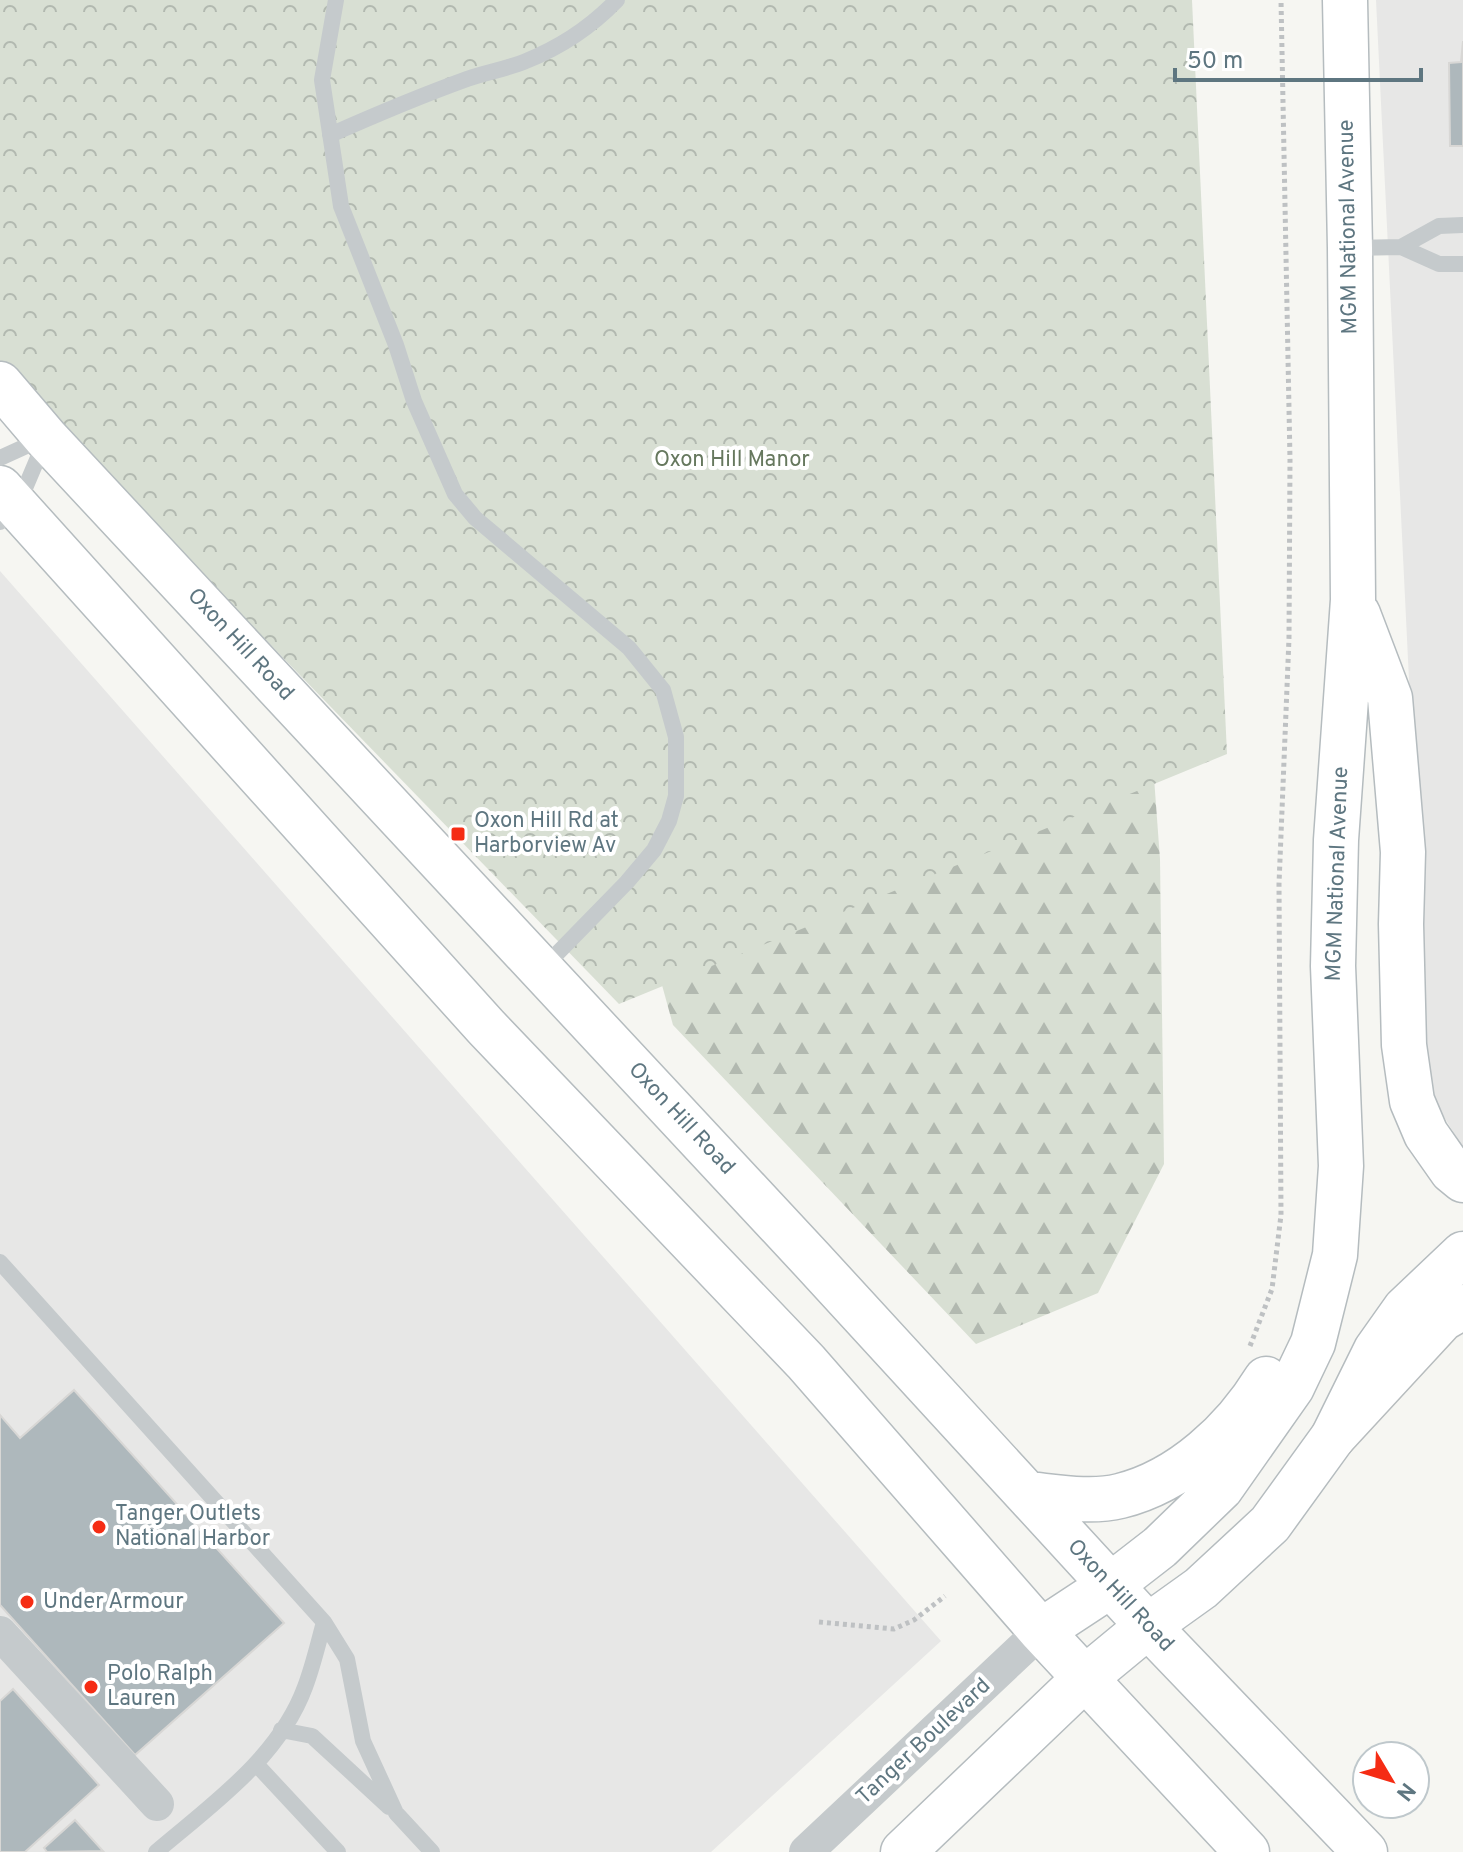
<svg xmlns="http://www.w3.org/2000/svg" width="1463" height="1852" font-family="Overpass,sans-serif">
	<defs>
		<pattern id="forest-firs" width="22" height="20" patternUnits="userSpaceOnUse" patternTransform="scale(2)"><rect width="22" height="20" fill="#d8dfd3"/><path d="M5 1l3.5 6h-7zM16 11l3.5 6h-7z" fill="#b2b9b0"/></pattern>
		<pattern id="park-crowns" width="20" height="18" patternUnits="userSpaceOnUse" patternTransform="scale(2)"><rect width="20" height="18" fill="#d8dfd3"/><path d="M2 6a3 3 0 1 1 6 0M12 15a3 3 0 1 1 6 0" fill="none" stroke="#b2b9b0"/></pattern>
	</defs>
	<rect width="100%" height="100%" fill="#f6f6f2"/>
	<path fill="#e7e7e6" d="M1376,0H1463V1148L1429,1092Z
		M0,571L941,1641L711,1852H0Z"/>
	<path fill="url(#forest-firs)" d="M1139,574L1160,859L1164,1164L1098,1293L976,1344L673,1025L654,956Z"/>
	<path fill="url(#park-crowns)" d="M0,0H1192L1227,754L619,1004L0,366Z"/>
	<path fill="#aeb8bc" stroke="#d8d7d5" stroke-width="2" d="M1463,41V146H1450L1449,63L1461,62Z
		M74,1390L284,1623L135,1755L0,1605V1415L20,1438Z
		M74,1390L284,1623L135,1755L0,1605V1415L20,1438Z
		M13,1689L99,1785L25,1852H0V1701Z
		M13,1689L99,1785L25,1852H0V1701Z
		M75,1820L103,1851L47,1852L44,1848Z"/>
	<g fill="none" stroke-linecap="round" stroke-linejoin="round">
		<g stroke="#b5bcbf" stroke-width="47">
			<path id="secondary" d="M0,384L46,438L812,1260L1148,1626L1365,1852
				M0,488L486,1027L806,1362L1041,1631L1247,1852
				M1358,614L1390,698L1403,852L1401,924L1404,1045L1412,1101L1426,1134L1452,1171L1463,1180
				M1028,1494C1058,1497 1091,1503 1120,1496C1181,1481 1234,1431 1266,1379
				M1041,1631L1111,1585L1160,1547L1221,1488L1292,1387L1313,1343L1335,1255L1341,1166L1333,966L1336,840L1353,600L1350,248L1345,0
				M903,1852L1085,1678L1148,1626L1201,1588L1270,1524L1333,1437L1376,1350L1405,1309L1463,1254"/>
		</g>
		<g stroke="#b7bcbe" stroke-width="47">
			<path id="highway" d="M1333,1437L1442,1319L1463,1307"/>
		</g>
		<path stroke="#bec1c3" stroke-width="5" stroke-dasharray="4 4" stroke-linecap="butt" d="M1250,1346L1272,1289L1281,1215L1279,884L1289,638L1290,460L1281,0
			M819,1622L894,1629L914,1620L945,1596"/>
		<path stroke="#c5cacc" stroke-width="16" d="M336,0L322,80L341,206L396,345L414,401L455,494L475,518L629,648L663,690L676,737V796L669,821L654,850L627,882L543,968
			M330,135C375,115 420,96 467,79C486,72 507,69 526,61C561,47 591,27 617,0
			M1401,247L1439,226L1463,225
			M1352,248L1401,247L1439,264H1463
			M0,458L44,438
			M0,522L17,507L45,441
			M0,1262L324,1622L347,1659L363,1741L396,1813L432,1852
			M281,1730L312,1736L389,1807
			M256,1764L338,1852
			M156,1852C211,1805 279,1758 305,1687C313,1666 318,1644 324,1622"/>
		<path stroke="#c5cacc" stroke-width="34" d="M0,1633L157,1804
			M806,1852L1041,1631"/>
		<use href="#secondary" stroke="#fff" stroke-width="44"/>
		<use href="#highway" stroke="#fff" stroke-width="44"/>
	</g>
	<g fill="#f52c14" stroke="#fff" stroke-width="3">
		<rect x="450" y="826" width="16" height="16" rx="4"/>
		<circle cx="99" cy="1527" r="8"/>
		<circle cx="27" cy="1602" r="8"/>
		<circle cx="91" cy="1687" r="8"/>
	</g>
	<g text-anchor="middle" dominant-baseline="central" stroke-width="8" stroke-linejoin="round" paint-order="stroke">
		<g font-size="22" fill="#5e7680" stroke="#fff">
			<text transform="translate(1349 227) rotate(-91)">MGM National Avenue</text>
			<text transform="translate(240 645) rotate(47)">Oxon Hill Road</text>
			<text transform="translate(1338 874) rotate(-88)">MGM National Avenue</text>
			<text transform="translate(681 1119) rotate(47)">Oxon Hill Road</text>
			<text transform="translate(1120 1596) rotate(47)">Oxon Hill Road</text>
			<text transform="translate(924 1742) rotate(-43)">Tanger Boulevard</text>
		</g>
		<g font-size="22" fill="#66785e" stroke="#fff">
			<text x="732" y="460">Oxon Hill Manor</text>
		</g>
		<g font-size="22" fill="#5e7680" stroke="#fff" text-anchor="start">
			<text x="474" y="821">Oxon Hill Rd at<tspan x="474" dy="25">Harborview Av</tspan></text>
			<text x="115" y="1514">Tanger Outlets<tspan x="115" dy="25">National Harbor</tspan></text>
			<text x="43" y="1602">Under Armour</text>
			<text x="107" y="1674">Polo Ralph<tspan x="107" dy="25">Lauren</tspan></text>
		</g>
	</g>
	<g transform="translate(1391 1780) rotate(128)"><circle r="38" fill="#ffffff" stroke="#bfc8cc" stroke-width="2"/>
	<path d="M0-6L14 30L0 20L-14 30Z" fill="#f52c14"/>
	<text y="-12" font-size="22" font-weight="bold" text-anchor="middle" fill="#5e7680">N</text>
	</g>
	<path d="M1175 68v12h246v-12" fill="none" stroke="#5e7680" stroke-width="4"/>
	<text x="1187" y="68" font-size="24" fill="#5e7680" stroke="#ffffff" stroke-width="6" paint-order="stroke">50 m</text>
</svg>
